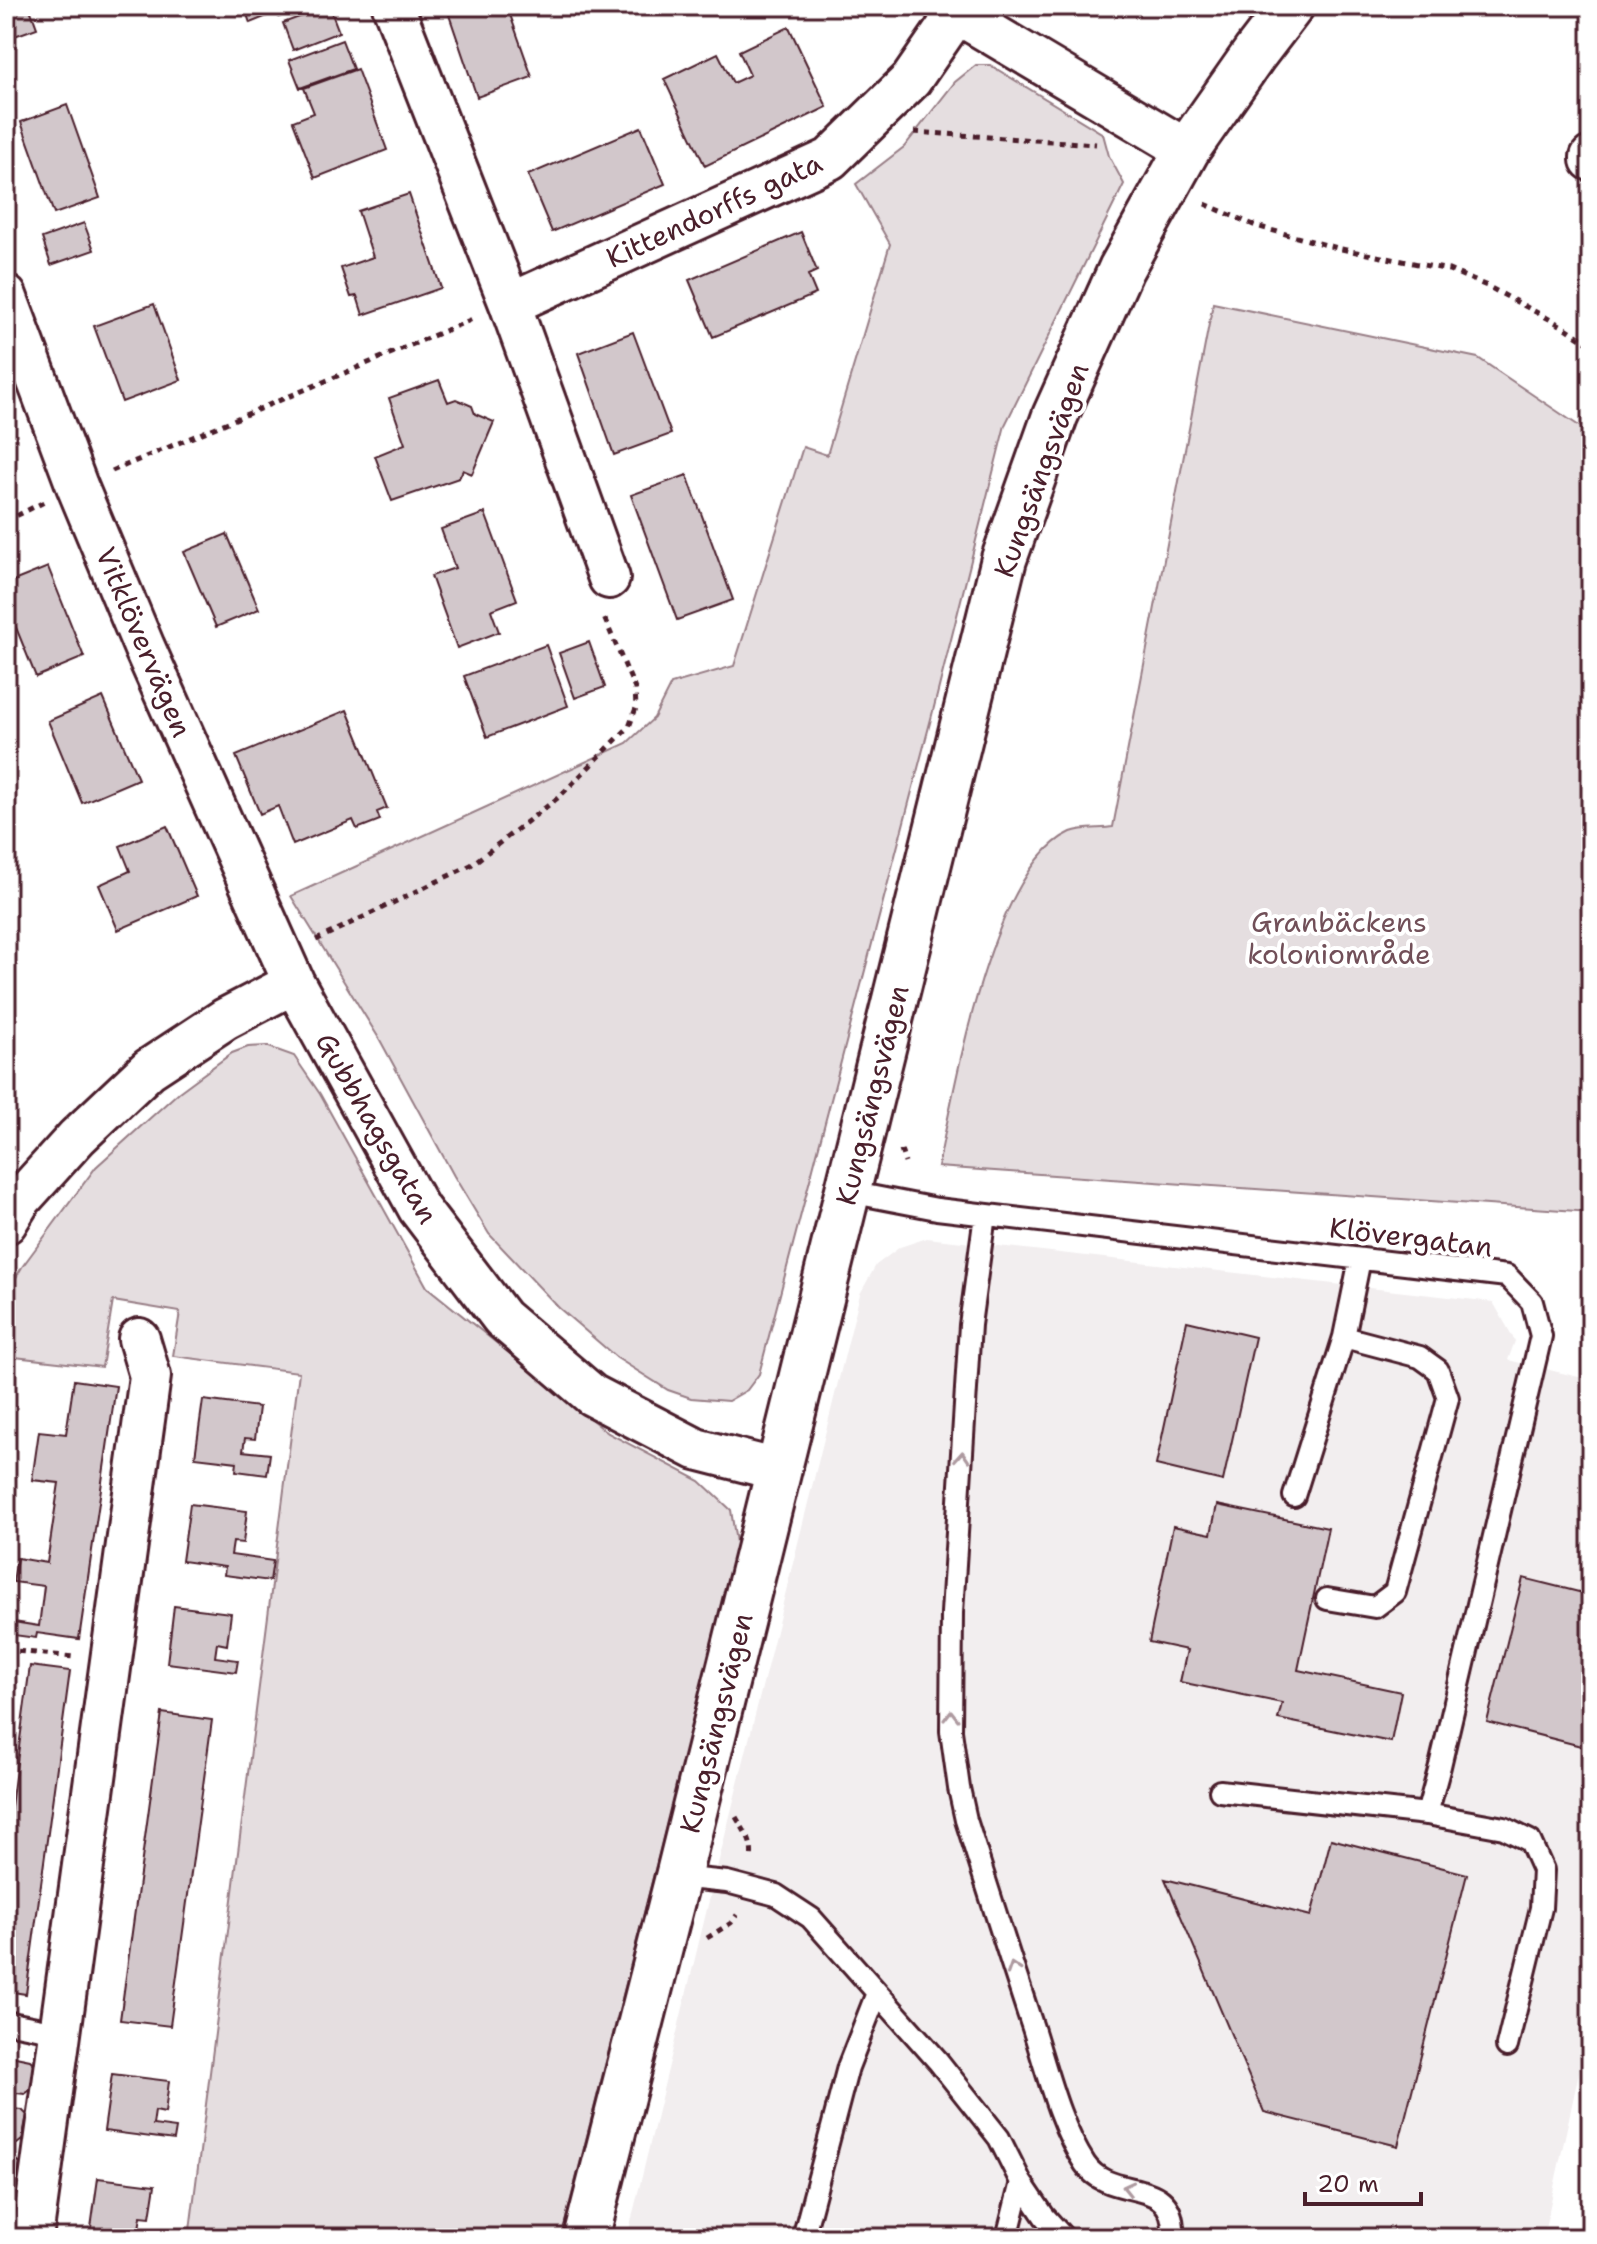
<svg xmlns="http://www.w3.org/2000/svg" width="1597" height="2244" font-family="'Shantell Sans',sans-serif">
	<rect width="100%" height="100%" fill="#fff"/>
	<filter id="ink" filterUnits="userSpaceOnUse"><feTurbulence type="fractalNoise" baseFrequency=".0125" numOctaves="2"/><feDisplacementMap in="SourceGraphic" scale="16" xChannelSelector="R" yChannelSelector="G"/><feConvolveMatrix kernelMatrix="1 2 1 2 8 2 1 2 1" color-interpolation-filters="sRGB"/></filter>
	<g filter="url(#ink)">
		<path fill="#f2eeef" d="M927,1238L1493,1302L1515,1341L1508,1360L1591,1380V2017L1543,2238H627L716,1872L860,1294L876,1265L900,1247Z"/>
		<path fill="#e5dee0" stroke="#987e86" stroke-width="2" d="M976,65H990L1103,134L1109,156L1124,184L1005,425L932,715L759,1374L747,1390L728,1401L691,1398L668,1390L617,1358L559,1308L489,1234L454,1176L380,1040L291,896L627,743L654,718L671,684L734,666L803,447L827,455L890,244L856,184L904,147L955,82Z
			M1213,303L1478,358L1591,434V1212L938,1167C955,1086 991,868 1071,832C1082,827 1101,829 1113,827Z
			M266,1046L294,1056L320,1094L427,1287L608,1433L700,1481L731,1510L737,1549L561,2238H189L299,1372L173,1356L180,1312L113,1301L102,1367L6,1356V1295L22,1267L96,1167L179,1092L232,1053L248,1047Z"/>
		<path fill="#d2c7cb" stroke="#4a1f2b" stroke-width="2" d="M6,6H29L37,28L6,39Z
			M244,6H308L279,17L277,12L250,23Z
			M329,6L339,32L293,50L283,23Z
			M446,6H507L532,77L477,97Z
			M789,27L827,107L705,166L664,79L718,53L733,83L750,75L739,51Z
			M342,40L353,69L300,88L289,60Z
			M357,69L387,150L315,178L293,121L314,113L304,88Z
			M67,105L100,198L54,214L21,122Z
			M641,127L665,184L552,232L528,175Z
			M409,194L441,288L363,315L357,296L351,297L341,268L373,257L358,211Z
			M84,223L94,250L51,265L42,238Z
			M801,232L817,271L808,275L816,294L713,337L689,280Z
			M154,304L181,380L122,402L94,326Z
			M633,332L671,434L614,455L578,353Z
			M439,380L448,402L456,399L472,406L475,414L494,422L472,474L463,470L459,478L392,501L375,456L405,444L389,398Z
			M687,475L733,600L677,620L631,495Z
			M485,513L517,600L491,610L499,632L457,648L431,576L455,568L441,529Z
			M227,534L259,609L216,627L184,552Z
			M48,567L84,657L36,677L6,603V584Z
			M589,642L605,687L575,698L559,653Z
			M546,645L568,706L487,737L464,676Z
			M103,697L138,779L82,803L48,721Z
			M347,710L387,808L377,812L380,820L357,829L353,820L293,845L278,806L260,814L236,756Z
			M167,826L197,896L118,930L99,885L130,871L120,846Z
			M1187,1321L1255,1337L1223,1481L1156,1465Z
			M74,1380L116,1386L79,1639L37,1633L36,1638L6,1634L7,1621L39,1626L44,1586L13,1582L17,1558L47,1563L59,1483L32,1480L39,1431L66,1434Z
			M203,1400L259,1407L255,1439L245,1438L243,1451L270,1454L267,1475L236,1471L237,1462L195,1457Z
			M190,1504L247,1511L243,1543L233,1542L231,1555L273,1561L270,1581L224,1575L225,1567L182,1561Z
			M1217,1505L1328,1528L1298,1670L1401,1692L1391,1742L1278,1719L1282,1703L1180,1682L1187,1650L1149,1642L1173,1526L1211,1534Z
			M1523,1578L1591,1595V1725L1585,1747L1487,1722Z
			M174,1606L231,1613L227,1645L217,1643L215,1657L238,1660L236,1672L167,1663Z
			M30,1666L70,1671L26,1994L6,1991V1843Z
			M162,1713L212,1720L170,2026L120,2020Z
			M1331,1839L1467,1874L1398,2146L1264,2112L1165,1879L1311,1916Z
			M6,2055L30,2060L35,2065L30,2090L25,2094L16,2093L13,2109L22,2110L27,2115L22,2140L17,2144L8,2143L6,2157L15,2158L20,2163L15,2188L10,2192H6Z
			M112,2074L169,2081L165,2113L155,2111L153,2125L176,2128L174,2140L104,2131Z
			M98,2178L155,2185L150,2217L141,2216L139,2229L165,2232L164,2238H114L90,2235Z"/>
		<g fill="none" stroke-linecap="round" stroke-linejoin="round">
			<g stroke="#4a1f2b" stroke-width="26">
				<path id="lane" d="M849,1192L937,1209L1507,1276L1532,1302L1541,1336L1440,1766L1427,1814L1220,1791
					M985,1215L970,1325L952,1613L951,1731L959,1788L966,1820C988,1889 1010,1959 1033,2028C1047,2072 1060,2126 1085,2164C1112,2204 1177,2171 1173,2238
					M1294,1496L1344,1337
					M1327,1599L1375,1607L1395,1592L1448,1398L1438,1370L1420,1357L1344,1337L1360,1259
					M1427,1814L1504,1828L1530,1841L1543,1870L1541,1908L1507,2046
					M678,1877L727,1882L776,1895L811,1918L938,2061L999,2138L1021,2182L1044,2216L1064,2238
					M6,2022L62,2033
					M803,2238L848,2067L877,1993
					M1007,2238L1021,2182"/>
			</g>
			<g stroke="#4a1f2b" stroke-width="46">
				<path id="street" d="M393,6L510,304L609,578
					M945,6L1187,150
					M1591,157V160
					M6,296L77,486L144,647L294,983
					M510,304L830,159L911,80L962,6
					M6,1223L20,1200L77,1137L149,1069L225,1019L294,983L419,1209L502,1318L592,1395L696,1449L778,1470
					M32,2238L150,1376L139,1339"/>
			</g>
			<g stroke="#4a1f2b" stroke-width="50">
				<path id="secondary" d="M586,2238L678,1877L1004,559L1055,416L1121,269L1187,150L1255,53L1291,6"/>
			</g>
			<path stroke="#4a1f2b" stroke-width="5" stroke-dasharray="6 6" stroke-linecap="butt" d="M914,132L1096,144
				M1205,204L1256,226L1341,249L1449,270L1487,286L1566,328L1591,345
				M112,471L475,318
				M6,521L44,502
				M316,940L471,865L559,797L629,727L636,708L635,689L603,615
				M901,1150L905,1163
				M6,1650L74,1657
				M736,1817C744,1831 754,1842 751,1859
				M707,1938L731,1923L737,1915"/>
			<use href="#lane" stroke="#fff" stroke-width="20"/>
			<use href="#street" stroke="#fff" stroke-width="40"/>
			<use href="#secondary" stroke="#fff" stroke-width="44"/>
		</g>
		<defs><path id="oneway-chevron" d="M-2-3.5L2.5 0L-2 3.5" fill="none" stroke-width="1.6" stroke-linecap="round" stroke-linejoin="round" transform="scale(2)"/></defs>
		<g stroke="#ae9aa0">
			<use href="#oneway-chevron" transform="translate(962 1457) rotate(-86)"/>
			<use href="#oneway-chevron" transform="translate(951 1716) rotate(-90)"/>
			<use href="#oneway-chevron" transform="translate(1013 1968) rotate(-108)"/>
			<use href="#oneway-chevron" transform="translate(1128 2188) rotate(-167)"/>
		</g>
	</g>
	<g text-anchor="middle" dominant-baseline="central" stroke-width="8" stroke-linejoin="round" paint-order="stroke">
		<g font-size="28" fill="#4a1f2b" stroke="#fff">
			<text transform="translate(714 210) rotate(-25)">Kittendorffs gata</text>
			<text transform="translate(1041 470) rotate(-70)">Kungsängsvägen</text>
			<text transform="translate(144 642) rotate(67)">Vitklövervägen</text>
			<text transform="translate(872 1095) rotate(-76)">Kungsängsvägen</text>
			<text transform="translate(377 1128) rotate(60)">Gubbhagsgatan</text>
			<text transform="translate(1411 1237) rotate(7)">Klövergatan</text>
			<text transform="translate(716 1723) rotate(-76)">Kungsängsvägen</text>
		</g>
		<g font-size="28" fill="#714f58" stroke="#fff">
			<text x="1339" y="922">Granbäckens<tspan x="1339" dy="32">koloniområde</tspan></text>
		</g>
	</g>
	<rect width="1597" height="2244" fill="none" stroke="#fff" stroke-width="32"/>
	<rect x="16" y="16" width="1565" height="2212" fill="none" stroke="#4a1f2b" stroke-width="3" filter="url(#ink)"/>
	<path d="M1305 2192v12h116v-12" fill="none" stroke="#4a1f2b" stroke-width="4"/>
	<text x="1317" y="2192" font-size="24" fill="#4a1f2b" stroke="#ffffff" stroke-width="6" paint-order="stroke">20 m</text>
</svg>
